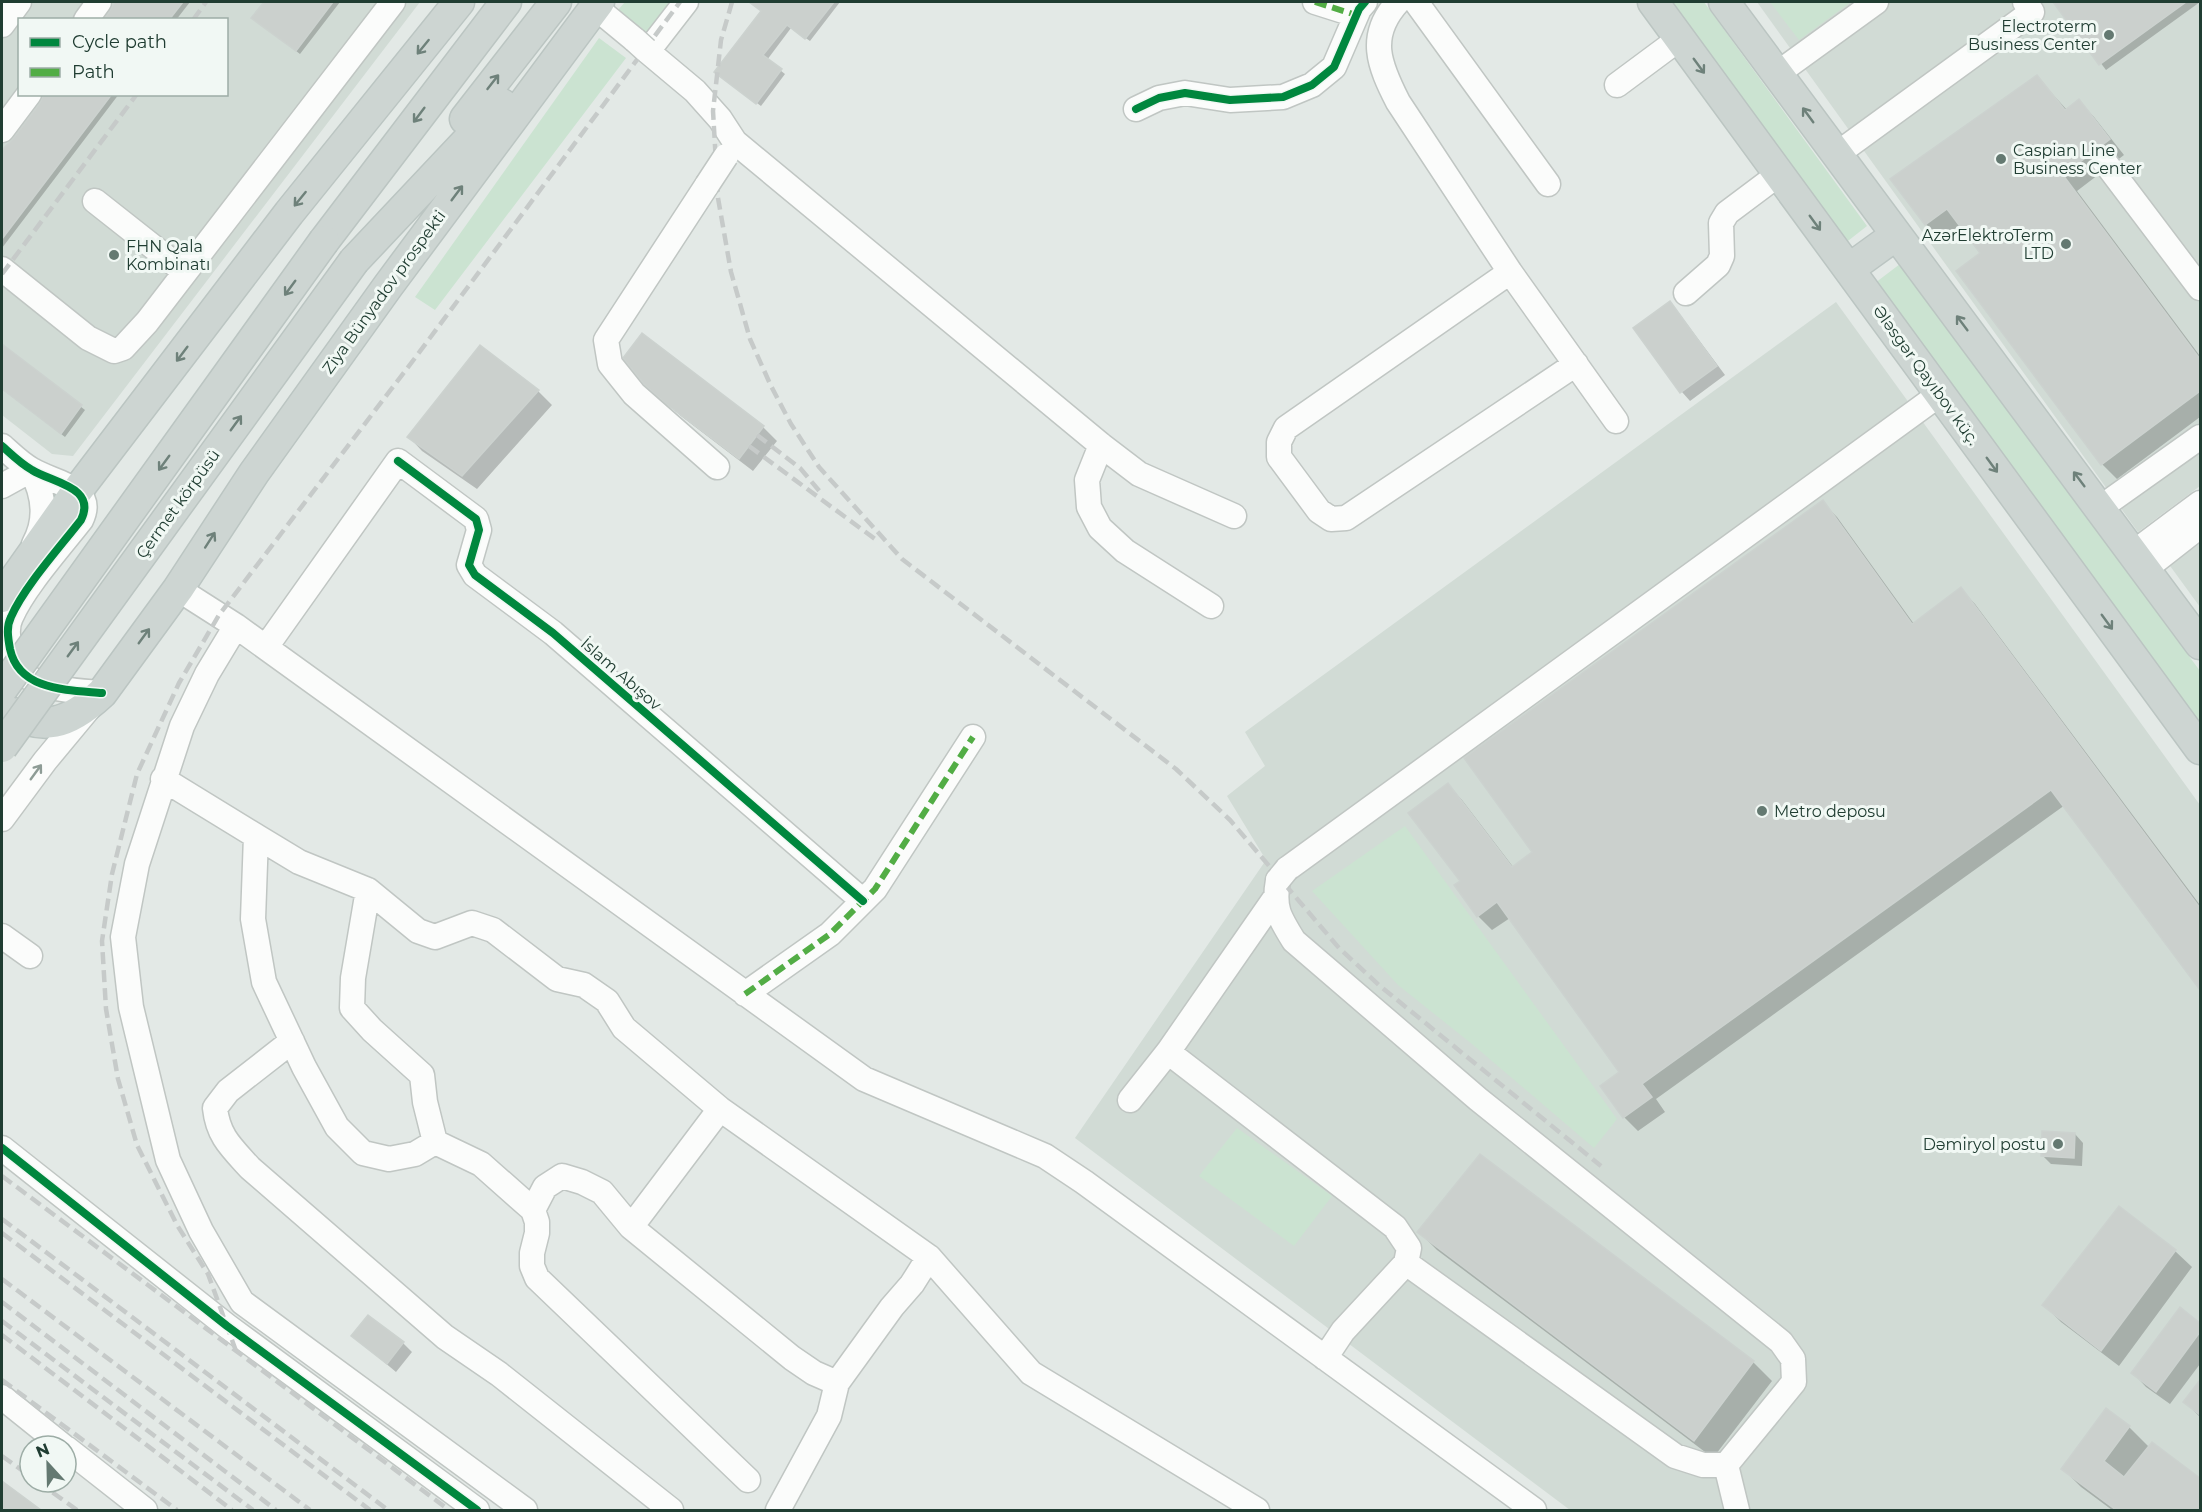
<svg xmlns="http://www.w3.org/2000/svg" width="2202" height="1512" font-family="Montserrat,sans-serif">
	<rect width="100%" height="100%" fill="#e3e9e6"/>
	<path fill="#d1dbd5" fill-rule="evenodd" d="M2,2H420L73,456L52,454L2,415ZM20,20H226V94H20Z
		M1757,2H2200V486L2138,532Z
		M1836,302L2200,805V1510H1570L1075,1138L1266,860L1227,796L1265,766L1245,732Z
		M2200,516V607L2157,548Z"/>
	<path fill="#cbe3d1" d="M625,2H672L647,33L618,10Z
		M1671,2H1704L1867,226L1844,244Z
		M1770,2H1851L1799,40Z
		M599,38L626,58L435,310L415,297Z
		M1900,264L2200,671V727L1875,283Z
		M1405,826L1617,1119L1594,1148L1472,1044L1398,985L1312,891Z
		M1237,1128L1332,1196L1294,1246L1199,1176Z"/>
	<path fill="#0003" d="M117,2H190L176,20H105Z
		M266,2H340L300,54L253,18Z
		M751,2H840L810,41L791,28L767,60L785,74L761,106L720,76L762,11Z
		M2055,2H2122L2125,6L2131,2H2200L2106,70Z
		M2037,77L2067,110L2079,101L2094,117L2124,155L2077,191L2200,356V417L2117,479L2102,464L1982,254L1960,225L1941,239L1926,224Z
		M46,94H119L2,248V152L14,140L42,103Z
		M1669,303L1678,312L1725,375L1690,401L1682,392Z
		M2,346L85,410L65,437L2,389Z
		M480,347L538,391L552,405L477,489L422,451L409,437Z
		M660,398L763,427L777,441L753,471L681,416Z
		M1822,502L1837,517L1914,624L1961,589L1975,604L2200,905V987L2065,805L1656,1099L1665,1112L1638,1131L1624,1117L1621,1072L1510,918L1492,930L1478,916L1462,881L1448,785L1462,800L1514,868L1534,853Z
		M2075,1134L2083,1143L2082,1166L2051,1164L2042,1155Z
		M1480,1156L1753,1362L1772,1381L1713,1458L1437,1250L1419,1232Z
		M2175,1251L2192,1267L2119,1366L2061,1322L2044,1305Z
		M2180,1309L2200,1325V1364L2170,1404L2146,1387L2133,1373Z
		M353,1336L403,1343L412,1352L396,1372Z
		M2200,1382V1417L2185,1402Z
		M2106,1410L2129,1427L2149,1447L2152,1444L2200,1479V1510H2112L2081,1487L2063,1469Z
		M2,1483L38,1510H2Z"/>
	<path fill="#cbd0cd" stroke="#ccd2cf" stroke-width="1.5" d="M115,2H183L169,20H104Z
		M264,2H333L296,51L251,18Z
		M749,2H834L805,39L787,25L763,55L782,69L756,104L714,72L761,11Z
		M2053,2H2186L2099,65Z
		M2037,75L2065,110L2079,99L2110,139L2063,175L2200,359V391L2101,465L1956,271L1980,253L1947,209L1925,225L1890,179Z
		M44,94H112L2,239V150L13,139L40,103Z
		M1670,301L1717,366L1680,393L1633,328Z
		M642,333L764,426L739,459L665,403L644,384L623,358Z
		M2,344L82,405L61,434L2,389Z
		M480,345L539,390L462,476L407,437Z
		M1823,500L1912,624L1961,587L2200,908V990L2051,790L1642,1084L1652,1097L1623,1118L1600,1086L1619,1072L1497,902L1477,917L1454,885L1460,881L1408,813L1448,783L1512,867L1532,852L1464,758Z
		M2042,1131L2075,1133L2074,1158L2041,1156Z
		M1480,1154L1754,1361L1694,1441L1417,1232Z
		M2119,1206L2176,1250L2101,1351L2042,1305Z
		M2180,1307L2200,1323V1332L2156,1392L2131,1373Z
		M368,1315L404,1342L387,1364L351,1336Z
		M2200,1380V1415L2183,1402Z
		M2106,1408L2130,1426L2104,1461L2124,1477L2152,1442L2200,1478V1510H2116L2061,1469Z
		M2,1481L41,1510H2Z"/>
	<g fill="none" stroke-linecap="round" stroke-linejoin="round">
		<g stroke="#c0c6c3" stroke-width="27">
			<path id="minor" d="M1315,2L1356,15
				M1398,2C1367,36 1379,65 1398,102L1510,272L1616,421
				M1416,2L1548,184
				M595,7L635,40
				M86,20L99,2
				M2,25L19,2
				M646,50L695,91L720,119L735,142L1101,445L1139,474L1234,516
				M648,51L686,2
				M1778,73L1876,2
				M1617,85L1679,39
				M1136,109L1159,98L1185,93L1230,100L1283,97L1312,85L1334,67L1359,9L1365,2
				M2,130L29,94
				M1837,154L2032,12L2025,2
				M2104,161L2200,288
				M707,185L606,340L610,364L634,394L717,467
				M95,201L185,272
				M2,269L88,338L114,351L123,348L147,322L393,2
				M1510,272L1286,428L1279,442V457L1319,511L1331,519L1346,518L1576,364
				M1686,293L1718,265L1722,256L1721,223L1727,213L1779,174
				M1101,445L1087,480L1089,507L1100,528L1125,551L1211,606
				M2,446C11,454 21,464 32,470C53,483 97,487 81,520C60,547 24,587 11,617C6,627 8,638 10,649C19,691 68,690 102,693
				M31,470C44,494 48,519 34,544
				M2,486L31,470
				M2100,508L2200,437
				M2133,553L2200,503
				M2145,569L2200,526
				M178,589L236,626L864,1079L1045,1156L1084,1182L1534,1510
				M236,626L207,674L182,726L137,864L123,937L131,1007L168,1160L201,1231L242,1302L525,1510
				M266,647L398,461L476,519L479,530L469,565L475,575L553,633L863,901
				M163,779L256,836L253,919L264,982L304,1067L337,1127L363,1153L389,1159L415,1154L435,1142
				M2,819L45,761L89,708
				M256,836L299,862L368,890L418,931L435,937L472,923L493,930L557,979L584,985L607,1001L624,1028L720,1109L929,1257
				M1287,869L1940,394
				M1278,880C1273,908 1279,917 1294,941L1478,1099L1781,1342L1793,1359L1794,1382L1726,1465L1737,1510
				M368,890L353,978L352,1008L372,1030L422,1075L425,1102L435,1142L481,1164L533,1210L537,1222V1233L532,1253V1266L537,1278L748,1480
				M2,936L30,956
				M745,994L830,934L875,889L973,737
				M292,1041L228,1091L215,1108C218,1136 231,1147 250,1168L445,1337L499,1374L671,1510
				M1168,1052L1395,1227L1409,1248L1406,1263L1343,1331L1325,1358
				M1130,1100L1168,1052L1275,898
				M2,1148L227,1326L477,1510
				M533,1210L545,1187L562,1176L582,1182L602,1192L631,1227L792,1358L814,1373L837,1383L892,1307L912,1284L929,1257L1031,1373L1257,1510
				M631,1227L720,1109
				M1406,1263L1675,1456L1703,1465H1726
				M2,1397L63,1446
				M66,1448L145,1510
				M778,1510L829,1416L837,1383"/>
		</g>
		<g stroke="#bbc5c2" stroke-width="33">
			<path id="major" d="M1653,2L2200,749
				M1724,2L2200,644
				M465,119L556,2
				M324,241L506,2
				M354,261L502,104
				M1849,269L1896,235
				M2,597L77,491L289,213L459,2
				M2,707C42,734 69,724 102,693L178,589L254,473L388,286L599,2"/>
		</g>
		<use href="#minor" stroke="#fbfcfb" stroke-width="24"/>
		<use href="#major" stroke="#cdd5d2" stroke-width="30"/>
		<path stroke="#c6cac9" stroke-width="4.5" stroke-dasharray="12 6" stroke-linecap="butt" d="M732,2L721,40L713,111L718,198L731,272L750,339L771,386L791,424L819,467L902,559L1176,769L1230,820L1339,948L1380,986L1601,1166
			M193,20L206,2
			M2,274L137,94
			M757,435L800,468L821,493
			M749,446L875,539
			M2,1176L449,1510
			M2,1219L388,1510
			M2,1233L370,1510
			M2,1279L310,1510
			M2,1302L276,1510
			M2,1321L253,1510
			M2,1335L232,1510
			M236,1351L208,1274L177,1225L137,1145L118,1079L106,1009L102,941L112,874L137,774L179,683L219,615L415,358L680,2
			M2,1380L177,1510
			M2,1456L30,1476
			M38,1482L77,1510"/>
		<g stroke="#c0c6c3" stroke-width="27" stroke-linecap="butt">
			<path id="minor-bridge" d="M635,40L646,50
				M707,185L726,156
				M1278,880L1287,869"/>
		</g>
		<g stroke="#bbc5c2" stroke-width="33" stroke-linecap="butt">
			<path id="major-bridge" d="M2,689L324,241
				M2,747L354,261"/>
		</g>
		<use href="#minor-bridge" stroke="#fbfcfb" stroke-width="24"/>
		<use href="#major-bridge" stroke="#cdd5d2" stroke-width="30"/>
		<path stroke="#52ad45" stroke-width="6" stroke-dasharray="12 6" stroke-linecap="butt" d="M1315,2L1356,15
			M745,994L830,934L875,889L973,737"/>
		<g stroke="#f1f8f4" stroke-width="11">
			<path id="cycleway" d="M1136,109L1159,98L1185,93L1230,100L1283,97L1312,85L1334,67L1359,9L1365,2
				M2,446C11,454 21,464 32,470C53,483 97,487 81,520C60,547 24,587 11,617C6,627 8,638 10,649C19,691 68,690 102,693
				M398,461L476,519L479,530L469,565L475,575L553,633L863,901
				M2,1148L227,1326L477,1510"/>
		</g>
		<use href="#cycleway" stroke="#00873e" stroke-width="8"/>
	</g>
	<defs><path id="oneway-shaft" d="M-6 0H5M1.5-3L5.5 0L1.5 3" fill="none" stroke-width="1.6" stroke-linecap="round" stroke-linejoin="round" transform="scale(1.5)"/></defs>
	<g stroke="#6e817a">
		<use href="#oneway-shaft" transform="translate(423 47) rotate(129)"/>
		<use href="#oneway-shaft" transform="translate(1699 66) rotate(54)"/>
		<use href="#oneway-shaft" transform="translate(493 82) rotate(-52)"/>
		<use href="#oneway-shaft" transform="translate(419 115) rotate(127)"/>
		<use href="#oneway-shaft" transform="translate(1808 115) rotate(-126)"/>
		<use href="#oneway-shaft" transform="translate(457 193) rotate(-53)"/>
		<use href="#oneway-shaft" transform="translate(300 199) rotate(129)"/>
		<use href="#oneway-shaft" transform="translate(1815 223) rotate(54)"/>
		<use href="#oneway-shaft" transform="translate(290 288) rotate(126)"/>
		<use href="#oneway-shaft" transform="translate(1962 323) rotate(-127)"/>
		<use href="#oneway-shaft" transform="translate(182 354) rotate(127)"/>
		<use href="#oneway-shaft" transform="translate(236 423) rotate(-54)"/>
		<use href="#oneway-shaft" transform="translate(164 463) rotate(126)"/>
		<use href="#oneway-shaft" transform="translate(1992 465) rotate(54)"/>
		<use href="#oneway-shaft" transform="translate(2079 479) rotate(-127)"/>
		<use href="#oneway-shaft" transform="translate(210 540) rotate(-57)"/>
		<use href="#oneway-shaft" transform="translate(2107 622) rotate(54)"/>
		<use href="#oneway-shaft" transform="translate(144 636) rotate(-54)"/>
		<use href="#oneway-shaft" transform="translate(73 649) rotate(-54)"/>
	</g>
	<use stroke="#8e9c96" href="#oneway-shaft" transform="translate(36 772) rotate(-54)"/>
	<g fill="#647971" stroke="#f1f8f4" stroke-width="2">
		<circle cx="2109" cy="35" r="6"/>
		<circle cx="2001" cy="159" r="6"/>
		<circle cx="2066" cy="244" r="6"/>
		<circle cx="114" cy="255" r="6"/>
		<circle cx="1762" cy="811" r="6"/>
		<circle cx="2058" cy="1144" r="6"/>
	</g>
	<g text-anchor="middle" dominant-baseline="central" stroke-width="6" stroke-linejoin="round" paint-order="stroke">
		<g font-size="16" fill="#203d32" stroke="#f1f8f4" text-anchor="end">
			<text x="2097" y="26">Electroterm<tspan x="2097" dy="18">Business Center</tspan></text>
			<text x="2013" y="150" text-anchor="start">Caspian Line<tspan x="2013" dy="18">Business Center</tspan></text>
			<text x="2054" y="235">AzərElektroTerm<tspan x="2054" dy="18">LTD</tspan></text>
			<text x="126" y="246" text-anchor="start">FHN Qala<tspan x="126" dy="18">Kombinatı</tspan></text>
			<text x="1774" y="811" text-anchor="start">Metro deposu</text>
			<text x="2046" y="1144">Dəmiryol postu</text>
		</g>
		<g font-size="16" fill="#203d32" stroke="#f1f8f4">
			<text transform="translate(384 292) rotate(-54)">Ziya Bünyadov prospekti</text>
			<text transform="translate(1926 375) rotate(54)">Ələsgər Qayıbov küç.</text>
			<text transform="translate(178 504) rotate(-54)">Çermet körpüsü</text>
			<text transform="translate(621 674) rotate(41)">İslam Abışov</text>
		</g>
	</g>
	<rect width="2202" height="1512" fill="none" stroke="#203d32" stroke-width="6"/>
	<rect x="18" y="18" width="210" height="78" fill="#f1f8f4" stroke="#9dada6" stroke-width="1.5"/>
	<rect x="30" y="38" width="30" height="9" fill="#00873e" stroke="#9dada6" stroke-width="1.5"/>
	<text x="72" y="48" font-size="18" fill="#203d32">Cycle path</text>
	<rect x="30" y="68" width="30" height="9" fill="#52ad45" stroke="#9dada6" stroke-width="1.5"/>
	<text x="72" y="78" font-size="18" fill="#203d32">Path</text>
	<g transform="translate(48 1464) rotate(338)"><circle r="28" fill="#f1f8f4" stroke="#9dada6" stroke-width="1.5"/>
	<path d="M0-4.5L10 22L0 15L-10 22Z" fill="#647971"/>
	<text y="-9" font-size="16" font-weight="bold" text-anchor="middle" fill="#203d32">N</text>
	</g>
</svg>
